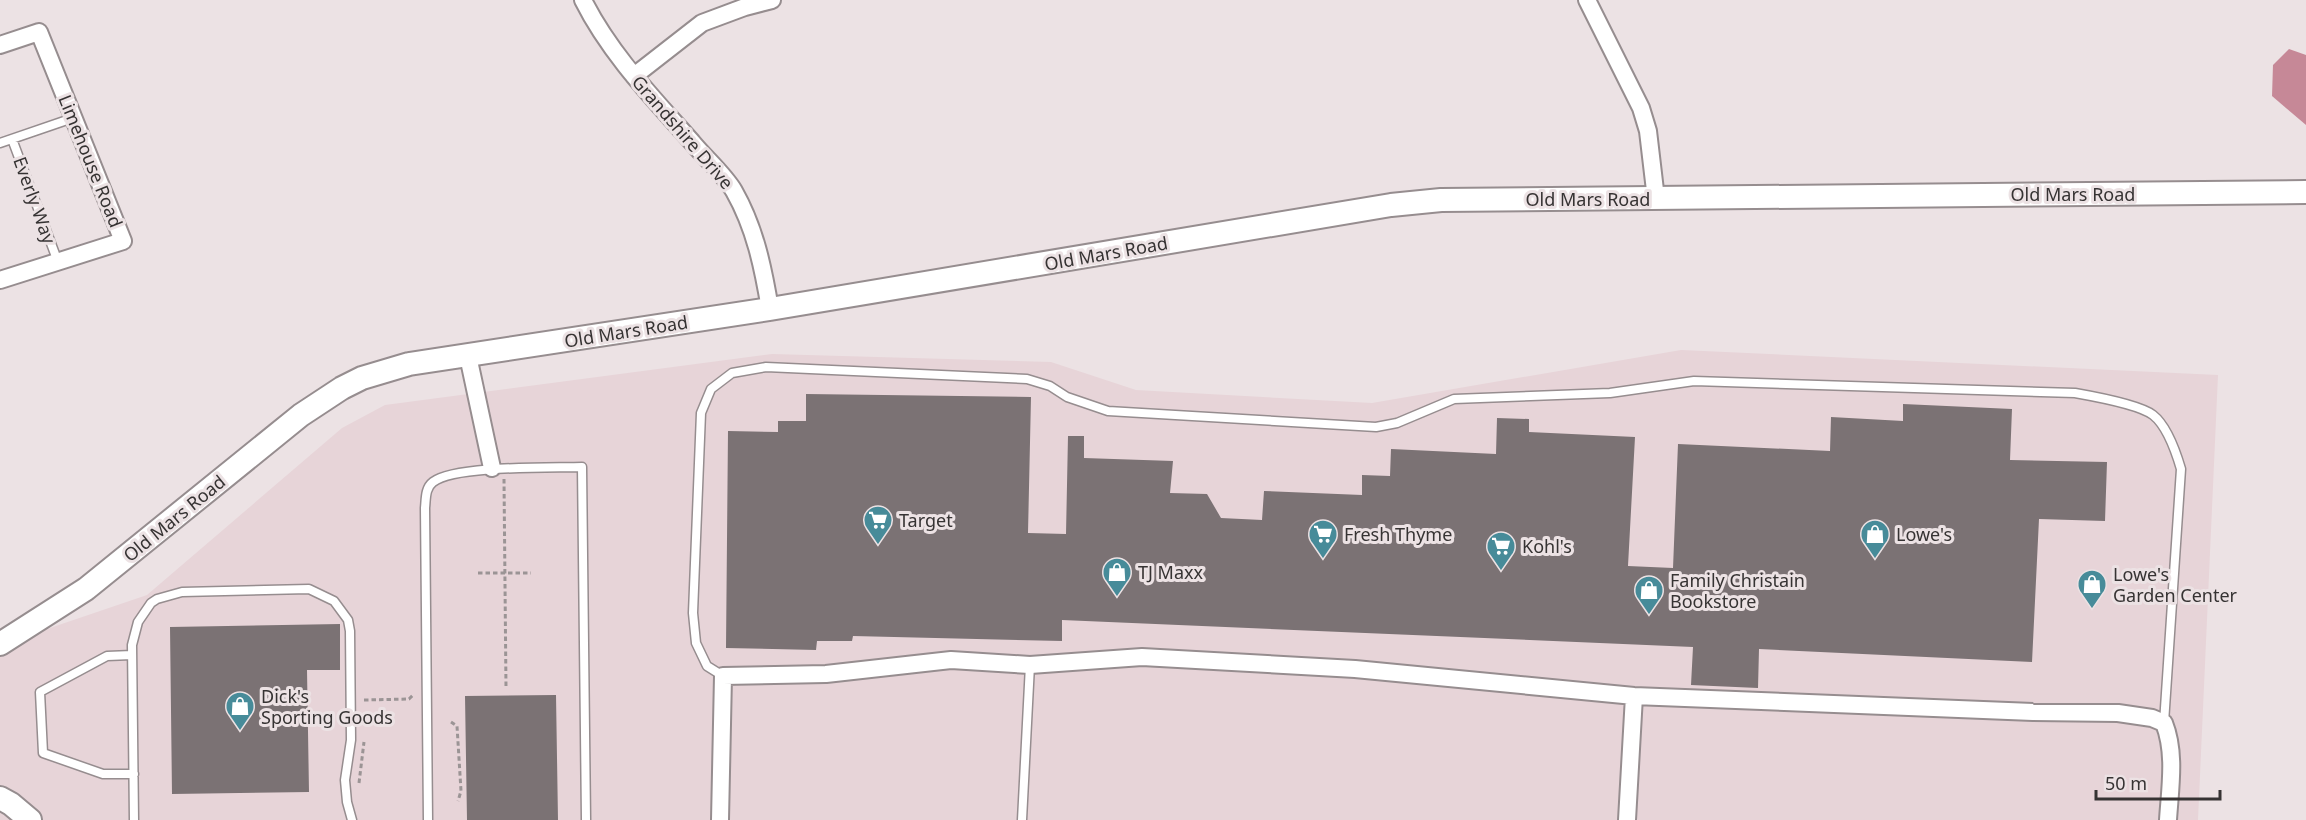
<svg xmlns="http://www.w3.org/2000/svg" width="2306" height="820" font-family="'Noto Sans',sans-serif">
	<rect width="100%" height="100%" fill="#ece2e4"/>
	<path fill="#e7d4d8" d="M1681,350L2218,375L2198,820H0V645L147,595L342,428L385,405L772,354L1051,362L1136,390L1372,403Z"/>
	<path fill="#c68897" d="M2289,49L2306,55V125L2272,96L2273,65Z"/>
	<path fill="#7b7274" d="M806,394L1031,397L1028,533L1066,534L1068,436H1084V458L1173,461L1170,493L1207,494L1221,518L1262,520L1264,491L1362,495V475L1390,476L1391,449L1496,454L1497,418L1529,419V432L1635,437L1628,566L1673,568L1678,444L1830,451L1831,417L1903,421V404L2012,409L2010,460L2107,462L2105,521L2039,519L2032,662L1759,649L1758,688L1691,685L1693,647L1062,620V641L853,636L852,641H817L816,650L726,648L728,431L778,432V421H806Z
		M340,624V670H307L309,792L172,794L170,627Z
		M556,695L558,820H467L465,696Z"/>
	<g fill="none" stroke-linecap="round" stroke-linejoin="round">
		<g stroke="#968d8f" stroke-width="11">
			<path id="lane" d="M12,139L58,262
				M0,143L73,118
				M132,655L107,656L40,692L43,753L103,774H134
				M723,676L707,666L696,643L693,613L701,413L711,389L732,373L766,367L1027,379L1050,386L1067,397L1108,411L1376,427L1397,423L1454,399L1610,393L1694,381L2075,393C2092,396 2140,405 2153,415C2167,426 2176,452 2181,469L2164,723
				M134,820L132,645L138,622L151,603L157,599L182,592L309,589L334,601L348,620L350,631L351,740L345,780L347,802L352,820
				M428,820L425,508C426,499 425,488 433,482C455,465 552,468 582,467L586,820
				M1022,820L1030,665"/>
		</g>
		<g stroke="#968d8f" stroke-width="20">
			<path id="street" d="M583,0C610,54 653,98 692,142C705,158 724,174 734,191C755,228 763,267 770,309
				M1587,0L1641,108L1648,131L1656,199
				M0,45L39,32L123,241L0,280
				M634,76L702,23L745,7L772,0
				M468,356L492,468
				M720,820L723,676L826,674L951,660L1030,665L1142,657L1355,669L1634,696L2033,712L2118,713L2152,718L2164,723C2176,753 2170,788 2168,820
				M1627,820L1634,696"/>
		</g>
		<g stroke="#968d8f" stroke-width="26">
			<path id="secondary" d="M0,644L86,589L301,415L342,388L362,378L409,364L770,309L1391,205L1441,200L2306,192
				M0,798L11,804L30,820"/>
		</g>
		<path stroke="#9b9495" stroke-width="3" stroke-dasharray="4.5 3" stroke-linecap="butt" d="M504,479L506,688
			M478,573H531
			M364,700L409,699L414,694
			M451,722L457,726L461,791L458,801
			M359,783L364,742"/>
		<use href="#lane" stroke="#fff" stroke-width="8"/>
		<use href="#street" stroke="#fff" stroke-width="16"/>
		<use href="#secondary" stroke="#fff" stroke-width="22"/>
	</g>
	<defs>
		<g id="supermarket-pin" transform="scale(1.5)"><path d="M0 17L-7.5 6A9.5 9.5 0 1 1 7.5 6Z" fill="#478b99" stroke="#ece2e4"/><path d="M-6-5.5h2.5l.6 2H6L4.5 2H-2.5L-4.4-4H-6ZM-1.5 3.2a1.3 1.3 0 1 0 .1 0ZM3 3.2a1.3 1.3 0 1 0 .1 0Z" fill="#fff"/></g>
		<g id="shop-pin" transform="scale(1.5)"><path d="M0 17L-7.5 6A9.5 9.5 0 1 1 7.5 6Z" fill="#478b99" stroke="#ece2e4"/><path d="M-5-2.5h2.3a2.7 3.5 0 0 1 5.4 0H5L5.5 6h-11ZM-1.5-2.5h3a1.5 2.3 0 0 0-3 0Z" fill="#fff"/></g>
	</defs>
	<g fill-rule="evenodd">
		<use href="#supermarket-pin" x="878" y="520"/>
		<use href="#supermarket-pin" x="1323" y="534"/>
		<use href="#shop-pin" x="1875" y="534"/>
		<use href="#supermarket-pin" x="1501" y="546"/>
		<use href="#shop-pin" x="1117" y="572"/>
		<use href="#shop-pin" x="2092" y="584"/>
		<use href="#shop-pin" x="1649" y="590"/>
		<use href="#shop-pin" x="240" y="706"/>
	</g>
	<g text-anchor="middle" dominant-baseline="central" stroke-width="6" stroke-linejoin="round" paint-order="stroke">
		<g font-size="18" fill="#363333" stroke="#ece2e4">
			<text transform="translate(683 132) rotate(49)">Grandshire Drive</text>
			<text transform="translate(91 161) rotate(68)">Limehouse Road</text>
			<text x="2073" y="194">Old Mars Road</text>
			<text x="1588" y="199">Old Mars Road</text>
			<text transform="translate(35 200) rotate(70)">Everly Way</text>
			<text transform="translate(1106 253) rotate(-10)">Old Mars Road</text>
			<text transform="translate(626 331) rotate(-9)">Old Mars Road</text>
			<text transform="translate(174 518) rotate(-39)">Old Mars Road</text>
		</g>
		<g font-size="18" fill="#363333" stroke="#ece2e4" text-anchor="start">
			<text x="899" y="520">Target</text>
			<text x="1344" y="534">Fresh Thyme</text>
			<text x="1896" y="534">Lowe's</text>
			<text x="1522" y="546">Kohl's</text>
			<text x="1138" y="572">TJ Maxx</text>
			<text x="2113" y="574">Lowe's<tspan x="2113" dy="21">Garden Center</tspan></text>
			<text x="1670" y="580">Family Christain<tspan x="1670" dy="21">Bookstore</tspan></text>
			<text x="261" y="696">Dick's<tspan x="261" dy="21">Sporting Goods</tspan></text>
		</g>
	</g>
	<path d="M2096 790v9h124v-9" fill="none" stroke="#363333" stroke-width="3"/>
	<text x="2105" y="790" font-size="18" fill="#363333" stroke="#ece2e4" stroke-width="4.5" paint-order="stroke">50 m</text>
</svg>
